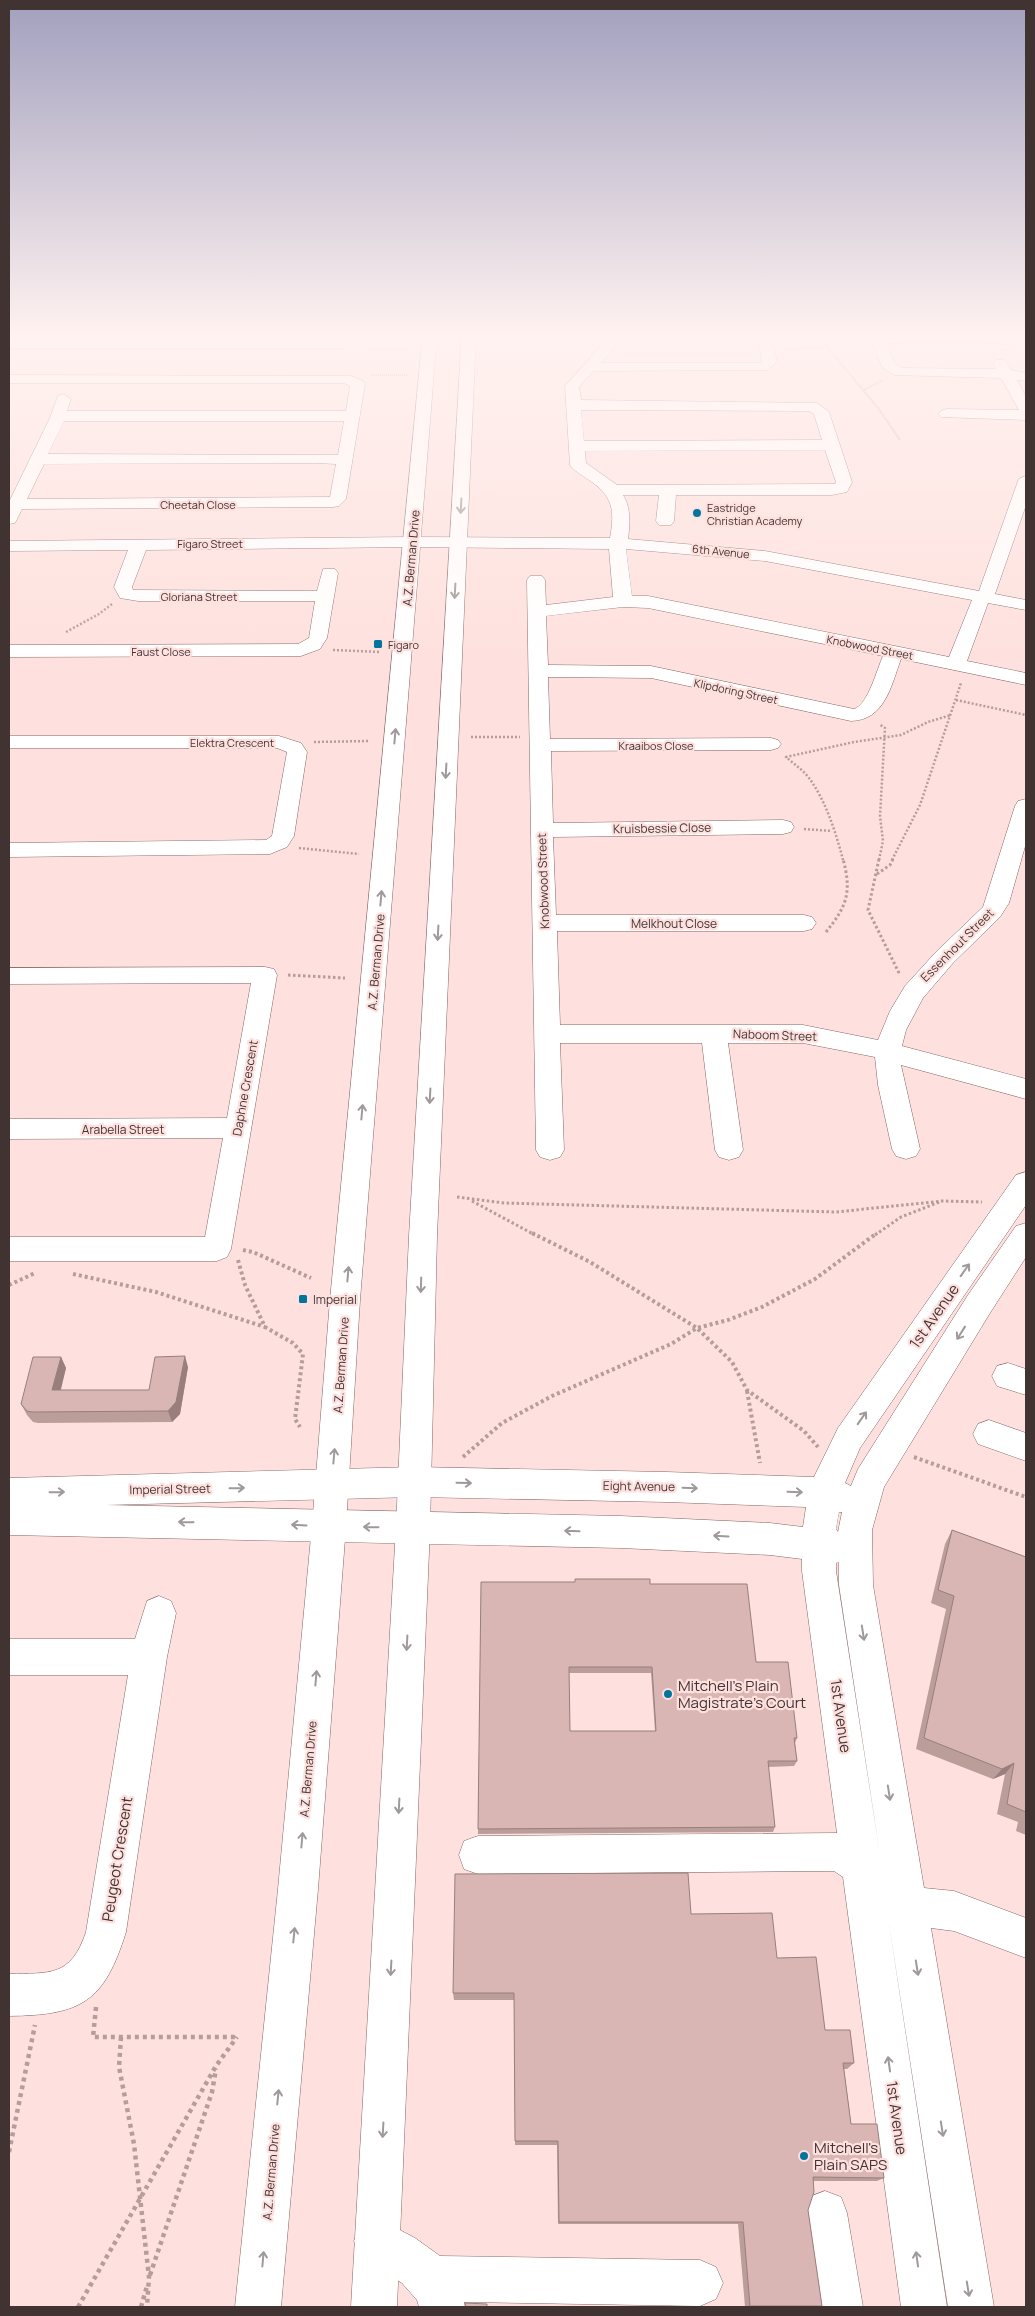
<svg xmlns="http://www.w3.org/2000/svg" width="1035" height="2316" font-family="Manrope,sans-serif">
	<rect width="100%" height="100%" fill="#fee1de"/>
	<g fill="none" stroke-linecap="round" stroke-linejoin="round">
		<g stroke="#856563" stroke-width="1">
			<path id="minor" d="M348,334H362L359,342L343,348H9V340H341L347,337Z
				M612,334H626L601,363H759L762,360L758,341L748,334H765L770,336L777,362L767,370L593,371L579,387L581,400L817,403L829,412L852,482L847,492L832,495H676L674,521L671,525H659L656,521L659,495H623C631,507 630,525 628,539L765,551L979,591L1018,481L1020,478L1026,476V505L995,594L1026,600V610L988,603L967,661L1026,673V685L901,659C891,686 885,720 851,721L651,678L548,677L550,739L771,738L778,740L781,744L778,748L771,750L551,751L553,823L783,820L791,822L794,827L791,832L783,834L553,837L556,915H804L812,917L816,923L812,929L804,931H557L560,1025H803L878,1040L890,1011L905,986L936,952L983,907L1015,806L1018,801L1026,799V843L1009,903L1000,917L953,963L923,998L906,1030L902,1046L1026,1079V1099L901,1065L920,1149L916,1156L906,1159L896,1156L892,1149L878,1085L875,1057L803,1043H728L743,1150L739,1157L729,1160L719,1157L715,1150L702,1043H560L564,1150L560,1157L550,1160L540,1157L536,1150L527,580L530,576H542L545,580L546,605L613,597L609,549L412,547L146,550L132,587L133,590L317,591L323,569H335L338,573L327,638L320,649L301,656L9,657V645L298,644L309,638L315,601H138L120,598L114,587L128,550L9,551V541L412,537L610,538C615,510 613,496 589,480C582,475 574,471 570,465L565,386ZM581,410L809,411L814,414L822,440L584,441ZM825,450L836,482L835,484L617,485L586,463L585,451ZM626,549L765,561L972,600L949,657L648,596H632ZM623,607L648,608L883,656C877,669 868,705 854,709L651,666L548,665L546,616Z
				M979,334L1026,338V346L979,342L887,343L895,364L902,368L996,369L993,363L995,360H1005L1011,370L1026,373V381L1017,380L1026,397V420L941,417L938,414L941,411L946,409L1019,410L1001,378L894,375L882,367L872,342L884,335Z
				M9,375L351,376L363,381L365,384L346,499L339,506L333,507L22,509L15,523L9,524V502L49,420L58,396L63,394L71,399L67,411H346L350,386L344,383H9ZM64,421H344L338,455L48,454ZM316,463L336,464L330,497L27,499L44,464Z
				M9,736H279L301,743L307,752L294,836L287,847L270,854L9,857V843L266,840L272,836L287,752L277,748H9Z
				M265,967L274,969L277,975L231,1249L227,1257L217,1261H9V1237H205L223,1138L9,1139V1119L227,1118L251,983L9,984V968Z
				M1026,1172V1205L860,1448L845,1483L851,1486L858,1469L968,1295L1016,1226L1026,1223V1257L990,1313L884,1487L872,1530L873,1585L924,1888L954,1891L1026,1918V1958L954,1931L931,1928L994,2307H948L888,1917L947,2307H901L843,1877L834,1871L478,1874L464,1869L459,1855L464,1841L478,1836L837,1833L802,1571V1559L770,1555L621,1548L9,1535V1478L415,1467L666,1472L814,1477L838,1428L1016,1175ZM415,1497L666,1502L806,1507L803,1527L770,1523L621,1516L106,1505ZM839,1512H842L838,1532L836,1529ZM839,1562V1585L880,1855L836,1571V1563Z
				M1008,1363L1026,1369V1395L997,1386L992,1376L997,1366Z
				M989,1420L1026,1433V1461L978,1444L973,1434L978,1424Z
				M159,1596L171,1601L176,1613L167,1657L126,1932C104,2002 82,2015 9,2016V1974C50,1973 71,1977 86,1932L128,1675H9V1639H135L147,1601Z
				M825,2191L841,2197L847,2213L863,2307H817L803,2213L809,2197Z
				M377,2218L415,2238L440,2256L700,2260L716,2267L723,2283L716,2299L700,2306L464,2302L465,2307H419L417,2300L402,2283L361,2257L354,2241L361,2225Z"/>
		</g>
		<g stroke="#856563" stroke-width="1">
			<path id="major" d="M423,334H437L360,1300L346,1526L318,1889L281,2307H235L278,1889L312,1526L330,1300Z
				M462,334H476L437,1236L430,1528L397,2307H351L396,1528L409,1236Z"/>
		</g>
		<path stroke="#b59d9b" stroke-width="2" stroke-dasharray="1 1" stroke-linecap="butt" d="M784,334L863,337
			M822,335L828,348
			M367,349H411
			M785,349L828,348L878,408L900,440
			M372,375H408
			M864,390L883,380"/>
		<path stroke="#b59d9b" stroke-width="2.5" stroke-dasharray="2 2" stroke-linecap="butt" d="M66,632L99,614L112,604
			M333,650L380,652
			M956,700L1026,715
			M471,737H520
			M314,742L370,741
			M804,829L832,831
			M299,848L359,854
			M843,860C836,833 826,801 809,778C803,770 794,764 786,757L854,742L901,735L928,722L951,715
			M879,860L883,841L880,816L885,728L879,724
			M892,860L920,805L961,683"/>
		<path stroke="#b59d9b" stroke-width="3" stroke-dasharray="2.5 2.5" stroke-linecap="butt" d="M879,859L868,910L900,975
			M877,874L890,865L893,859
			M826,932C847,906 852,892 843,859
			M288,975L345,978
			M457,1197L504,1203L836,1212L942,1201L982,1202
			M472,1201L535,1235
			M875,1235L901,1217L942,1201"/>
		<path stroke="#b59d9b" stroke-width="4" stroke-dasharray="3 3" stroke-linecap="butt" d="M532,1233L590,1262L697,1328L732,1362L747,1390L804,1431L818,1447
			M243,1250L253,1252L311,1278
			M238,1260L245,1285L265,1327L293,1343L303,1354L295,1419L300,1427
			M73,1274L156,1292L265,1327
			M9,1285L35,1273
			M747,1391L760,1463
			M463,1457L502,1423L552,1396L671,1344L697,1328L728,1320L762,1307L815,1279L877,1233
			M914,1457L1026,1497"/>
		<path stroke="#b59d9b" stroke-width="4.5" stroke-dasharray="4 4" stroke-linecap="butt" d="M96,2007L93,2037H237
			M121,2037L119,2067L134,2144L149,2277L147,2307
			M9,2152L35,2025
			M150,2275L212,2092L216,2069
			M78,2307L216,2066L237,2037
			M141,2307L147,2286"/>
		<use href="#minor" fill="#fff" fill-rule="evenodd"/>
		<use href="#major" fill="#fff" fill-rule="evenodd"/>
	</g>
	<path fill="#bb9d9a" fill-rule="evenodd" d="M61,1357L66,1368L60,1390H149L188,1367L180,1414L172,1422L38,1423L33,1422L27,1415L21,1404Z
		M952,1530L1026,1557V1835L1016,1831L1018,1822L997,1814L1005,1774L993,1779L916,1749L946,1609L931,1603L945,1544Z
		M481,1582L650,1584L756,1662L797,1738L795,1743L797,1761L794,1766L768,1767L775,1827L773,1832L478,1834ZM569,1673H651L655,1731H570Z
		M691,1914L777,1958L825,2030L854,2063L847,2069H844L851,2124L884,2178L877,2181H813L808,2210L822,2306L815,2307H745L738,2224H558L557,2145H515L514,2000H454L453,1993Z"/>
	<path fill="#987f7d" d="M185,1356L188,1367L180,1414L172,1422L168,1411Z
		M61,1357L66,1368L58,1402L52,1390Z
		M1014,1763L1005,1774L993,1779L1002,1769Z"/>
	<path fill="#d9b6b3" stroke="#987f7d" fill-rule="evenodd" d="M185,1356L176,1402L168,1411L32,1412L27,1411L21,1404L33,1357H61L52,1390H149L155,1357Z
		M952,1530L1026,1557V1812L1007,1804L1014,1763L1002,1769L924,1738L954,1596L938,1590Z
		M575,1579H650V1584H747L756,1662H788L797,1738H794L797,1761H768L775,1827L478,1829L481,1582H575ZM569,1667H652L656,1731H570Z
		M688,1873L691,1914L772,1913L777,1958L816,1957L825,2030H850L854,2063H843L851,2124H877L884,2178L813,2177L814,2192L808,2210L822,2306H750L743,2222H559L558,2141H515L514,1993H453L455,1874Z
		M465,2303L487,2304V2307H466Z"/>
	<defs><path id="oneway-shaft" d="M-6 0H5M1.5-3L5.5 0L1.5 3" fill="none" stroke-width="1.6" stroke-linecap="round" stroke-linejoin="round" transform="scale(1.25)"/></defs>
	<g stroke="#a09999">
		<use href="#oneway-shaft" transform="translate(461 506) rotate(93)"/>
		<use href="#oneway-shaft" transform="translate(455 591) rotate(93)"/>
		<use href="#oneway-shaft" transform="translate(395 736) rotate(-85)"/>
		<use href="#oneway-shaft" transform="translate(446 771) rotate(93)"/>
		<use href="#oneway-shaft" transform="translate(381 898) rotate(-85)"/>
		<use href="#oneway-shaft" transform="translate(438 933) rotate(93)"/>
		<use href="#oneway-shaft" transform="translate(430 1096) rotate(93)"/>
		<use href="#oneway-shaft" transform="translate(362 1112) rotate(-85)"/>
		<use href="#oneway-shaft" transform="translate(965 1270) rotate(-55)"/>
		<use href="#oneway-shaft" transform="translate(348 1274) rotate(-85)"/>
		<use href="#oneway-shaft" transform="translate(421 1285) rotate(92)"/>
		<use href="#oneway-shaft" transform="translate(961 1333) rotate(122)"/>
		<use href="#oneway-shaft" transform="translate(862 1418) rotate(-55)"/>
		<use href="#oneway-shaft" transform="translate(334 1456) rotate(-85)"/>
		<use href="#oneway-shaft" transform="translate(464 1483) rotate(1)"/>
		<use href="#oneway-shaft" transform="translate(237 1488) rotate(-1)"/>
		<use href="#oneway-shaft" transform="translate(690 1488) rotate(2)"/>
		<use href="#oneway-shaft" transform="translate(57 1492) rotate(-1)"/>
		<use href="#oneway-shaft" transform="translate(795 1492) rotate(2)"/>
		<use href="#oneway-shaft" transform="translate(186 1522) rotate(-179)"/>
		<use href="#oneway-shaft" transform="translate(299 1525) rotate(-177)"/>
		<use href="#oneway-shaft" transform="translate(371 1527) rotate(-179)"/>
		<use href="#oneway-shaft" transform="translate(572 1531) rotate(-178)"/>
		<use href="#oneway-shaft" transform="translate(721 1536) rotate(-177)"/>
		<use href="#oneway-shaft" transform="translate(863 1633) rotate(81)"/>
		<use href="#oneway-shaft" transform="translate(407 1643) rotate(93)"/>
		<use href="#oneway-shaft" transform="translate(316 1678) rotate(-85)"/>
		<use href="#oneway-shaft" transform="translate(889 1793) rotate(81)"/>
		<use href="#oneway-shaft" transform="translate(399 1806) rotate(93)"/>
		<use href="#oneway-shaft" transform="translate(302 1840) rotate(-85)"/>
		<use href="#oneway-shaft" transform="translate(294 1935) rotate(-84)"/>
		<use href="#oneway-shaft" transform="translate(391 1968) rotate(93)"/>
		<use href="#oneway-shaft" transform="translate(917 1968) rotate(81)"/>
		<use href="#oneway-shaft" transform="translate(889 2064) rotate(-98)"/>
		<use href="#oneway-shaft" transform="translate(278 2097) rotate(-84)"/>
		<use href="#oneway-shaft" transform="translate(942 2129) rotate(81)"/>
		<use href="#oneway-shaft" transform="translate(383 2130) rotate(93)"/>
		<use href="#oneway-shaft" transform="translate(263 2259) rotate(-85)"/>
		<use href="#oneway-shaft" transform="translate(917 2259) rotate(-98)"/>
		<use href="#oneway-shaft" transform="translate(968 2289) rotate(81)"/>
	</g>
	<linearGradient id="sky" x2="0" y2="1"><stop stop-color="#a2a0be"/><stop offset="0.51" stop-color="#fff2f0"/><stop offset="1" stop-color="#fff2f0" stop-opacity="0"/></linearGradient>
	<rect width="1035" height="658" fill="url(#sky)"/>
	<g fill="#02759f" stroke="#fee1de" stroke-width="2">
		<circle cx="697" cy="513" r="5"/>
		<rect x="373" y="639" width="10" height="10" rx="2.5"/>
		<rect x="298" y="1294" width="10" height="10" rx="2.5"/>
		<circle cx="668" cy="1694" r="5"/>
		<circle cx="804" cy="2156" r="5"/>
	</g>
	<g text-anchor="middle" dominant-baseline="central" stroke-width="4.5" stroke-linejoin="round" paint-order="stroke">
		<g font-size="11" fill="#423333" stroke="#fee1de">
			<text x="198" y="504">Cheetah Close</text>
			<text x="210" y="543">Figaro Street</text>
			<text transform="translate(721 551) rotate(6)">6th Avenue</text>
			<text x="199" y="596">Gloriana Street</text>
			<text transform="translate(870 647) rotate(11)">Knobwood Street</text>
			<text x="161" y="651">Faust Close</text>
			<text transform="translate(736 691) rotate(12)">Klipdoring Street</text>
			<text x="232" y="742">Elektra Crescent</text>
			<text x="656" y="745">Kraaibos Close</text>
		</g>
		<g font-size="11" fill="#423333" stroke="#fee1de" text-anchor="start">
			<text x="707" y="507">Eastridge<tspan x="707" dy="13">Christian Academy</tspan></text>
			<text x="388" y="644">Figaro</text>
		</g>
		<g font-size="12" fill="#423333" stroke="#fee1de">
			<text transform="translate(411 558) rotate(-85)">A.Z. Berman Drive</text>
			<text transform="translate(662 828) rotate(-1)">Kruisbessie Close</text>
			<text transform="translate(543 881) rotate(-92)">Knobwood Street</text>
			<text x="674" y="923">Melkhout Close</text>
			<text transform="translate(957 945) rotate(-45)">Essenhout Street</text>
			<text transform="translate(376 962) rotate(-85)">A.Z. Berman Drive</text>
			<text transform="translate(775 1035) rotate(2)">Naboom Street</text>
			<text transform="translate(245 1088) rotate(-80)">Daphne Crescent</text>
			<text x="123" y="1129">Arabella Street</text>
			<text transform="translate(341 1365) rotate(-86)">A.Z. Berman Drive</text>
			<text transform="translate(639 1486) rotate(1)">Eight Avenue</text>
			<text transform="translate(170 1489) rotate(-1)">Imperial Street</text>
			<text transform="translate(308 1769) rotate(-85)">A.Z. Berman Drive</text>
			<text transform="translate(271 2172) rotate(-85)">A.Z. Berman Drive</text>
		</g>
		<g font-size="12" fill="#423333" stroke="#fee1de" text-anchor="start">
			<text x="313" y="1299">Imperial</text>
		</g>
		<g font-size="15" fill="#423333" stroke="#fee1de">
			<text transform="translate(934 1316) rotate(-55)">1st Avenue</text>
			<text transform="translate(841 1716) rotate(82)">1st Avenue</text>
			<text transform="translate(117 1859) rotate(-81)">Peugeot Crescent</text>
			<text transform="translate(897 2118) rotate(82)">1st Avenue</text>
		</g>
		<g font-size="15" fill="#423333" stroke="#fee1de" text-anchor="start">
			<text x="678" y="1685">Mitchell's Plain<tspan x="678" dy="17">Magistrate's Court</tspan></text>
			<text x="814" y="2147">Mitchell's<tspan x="814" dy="17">Plain SAPS</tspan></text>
		</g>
	</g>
	<rect width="1035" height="2316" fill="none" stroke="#423333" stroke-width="20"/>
</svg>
